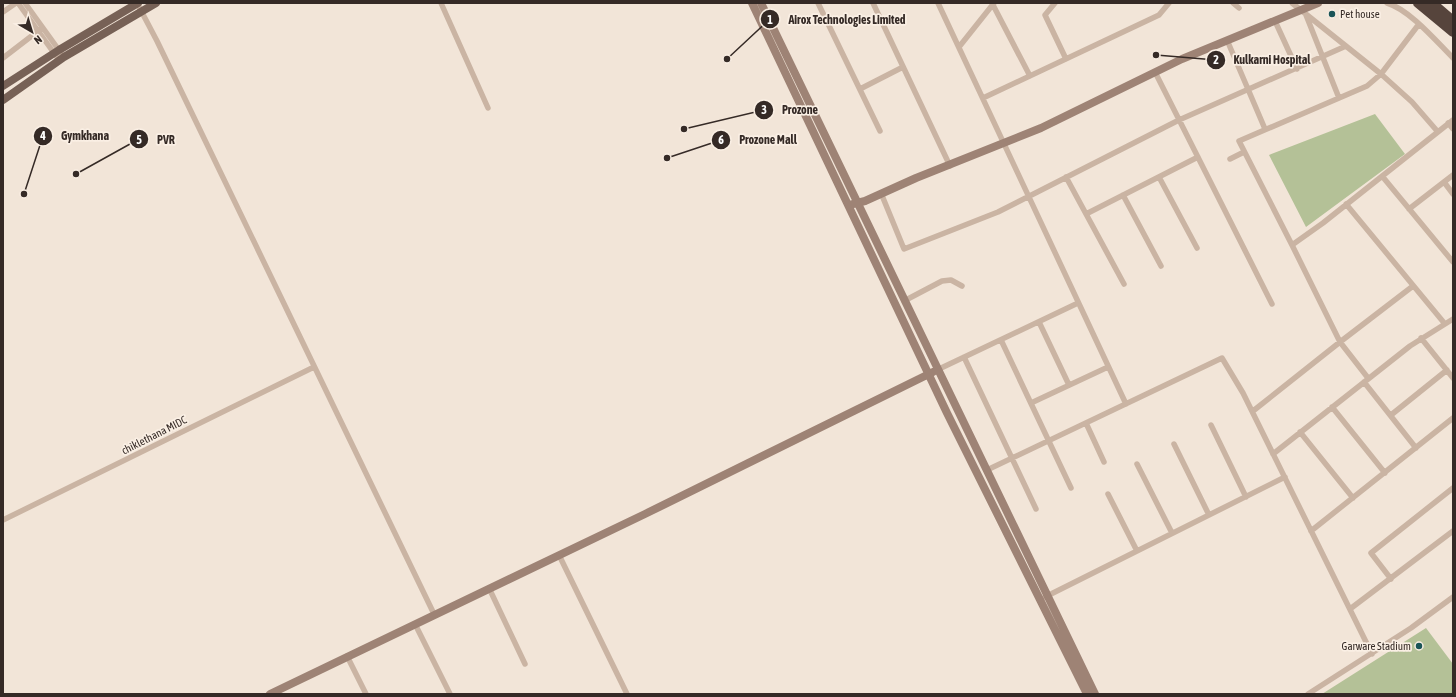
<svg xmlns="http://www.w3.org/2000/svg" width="1456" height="697" font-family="'Asap Condensed',sans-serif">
	<rect width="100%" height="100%" fill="#f2e5d8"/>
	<path fill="#b4c197" d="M1375,114L1405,154L1306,227L1269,155Z
		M1426,628L1453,664V694H1322Z"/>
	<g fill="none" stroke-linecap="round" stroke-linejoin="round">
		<path stroke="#cab4a3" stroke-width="5.5" d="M18,3L59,60
			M25,3L61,53
			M137,3L157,41L434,614
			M441,3L488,108
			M818,3L880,131
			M873,3L950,166
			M938,3L1126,404
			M1055,3L1045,15L1066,59
			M1233,3L1239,8
			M1292,3L1381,74L1412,102L1438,132
			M1387,3C1410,10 1436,41 1453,58
			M993,5L1030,76
			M3,12L16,3
			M1306,15L1339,98
			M1275,21L1297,69
			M1227,40L1265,129
			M959,47L994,3
			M3,58L42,28
			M1155,72L1272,304
			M860,89L903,67
			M983,98L1159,15L1169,3
			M1448,123L1453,129
			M1230,159L1244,152
			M1382,176L1453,262
			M1066,177L1124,284
			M1159,177L1197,248
			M1444,182L1453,194
			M881,193L904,249L998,212L1179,120L1346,46
			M1123,195L1161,266
			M1346,204L1445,324
			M1409,209L1453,175
			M1086,214L1198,157
			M1292,245L1323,223L1453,120
			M904,301L942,281L951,280L962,286
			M1039,322L1069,385
			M1421,338L1453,378
			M1001,340L1071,488
			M964,357L1036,509
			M939,369L1078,303
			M1368,378L1340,342L1292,245L1239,141L1367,86L1381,74L1419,24
			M1364,382L1416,448
			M1031,403L1108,367
			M1332,407L1385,473
			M1253,411L1340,342L1413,286
			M1391,415L1447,370
			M1086,423L1104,462
			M1211,425L1246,497
			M1300,432L1353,498
			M1174,444L1209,515
			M1273,454L1410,346L1453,319
			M1137,464L1172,533
			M987,470L1222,358L1243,393L1372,654
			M1108,494L1137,551
			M3,520L314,367
			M1311,531L1453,418
			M559,555L627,694
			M1391,579L1371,553L1453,488
			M489,588L525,664
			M1045,597L1285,477
			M1350,609L1453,531
			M415,624L450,694
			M347,656L366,694
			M1308,694L1411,628L1453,597"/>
		<path stroke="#9e8375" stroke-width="8" d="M752,3L947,413L1087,694
			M761,3L1095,694
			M853,204L865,201L916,178L1041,128L1182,59L1318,3
			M270,694L645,514L933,372"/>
		<path stroke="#776156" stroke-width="8" d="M3,86L59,50L138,3
			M3,100L64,57L156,3"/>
		<path stroke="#56443c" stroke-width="10" d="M1418,3L1453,32
			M1432,3L1453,21"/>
	</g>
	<g fill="#1a5457" stroke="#faefe4" stroke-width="1.5">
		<circle cx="1332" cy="14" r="4"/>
		<circle cx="1419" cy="646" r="4"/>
	</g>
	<g text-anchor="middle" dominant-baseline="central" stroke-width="3.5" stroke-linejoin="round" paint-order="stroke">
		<g font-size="11" fill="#352a26" stroke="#faefe4" text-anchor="start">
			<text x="1340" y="14">Pet house</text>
			<text x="1411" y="646" text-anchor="end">Garware Stadium</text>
		</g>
		<g font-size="11" fill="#352a26" stroke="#faefe4">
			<text transform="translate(154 435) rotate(-27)">chiklethana MIDC</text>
		</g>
	</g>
	<path fill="none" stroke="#352a26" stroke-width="1.5" d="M727 59L770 19M1156 55L1216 60M684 129L764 110M24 194L43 136M76 174L139 139M667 158L721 140"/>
	<g fill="#352a26" stroke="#faefe4" stroke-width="1.5">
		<circle cx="727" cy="59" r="4"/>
		<circle cx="1156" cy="55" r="4"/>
		<circle cx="684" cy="129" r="4"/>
		<circle cx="24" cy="194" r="4"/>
		<circle cx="76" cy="174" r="4"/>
		<circle cx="667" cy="158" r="4"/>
		<circle cx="770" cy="19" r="10"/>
		<circle cx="1216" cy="60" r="10"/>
		<circle cx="764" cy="110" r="10"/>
		<circle cx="43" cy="136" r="10"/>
		<circle cx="139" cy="139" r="10"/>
		<circle cx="721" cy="140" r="10"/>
	</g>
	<g font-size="12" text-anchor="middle" font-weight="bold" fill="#fff">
		<text x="770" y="24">1</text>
		<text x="1216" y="64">2</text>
		<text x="764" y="114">3</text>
		<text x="43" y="140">4</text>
		<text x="139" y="144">5</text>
		<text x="721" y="144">6</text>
	</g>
	<g font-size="12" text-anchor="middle" font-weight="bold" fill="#352a26" stroke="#faefe4" stroke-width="3.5" stroke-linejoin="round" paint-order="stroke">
		<text x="847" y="24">Airox Technologies Limited</text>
		<text x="1272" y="64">Kulkarni Hospital</text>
		<text x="800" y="114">Prozone</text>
		<text x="85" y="140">Gymkhana</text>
		<text x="166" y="144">PVR</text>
		<text x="768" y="144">Prozone Mall</text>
	</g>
	<rect width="1456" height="697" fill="none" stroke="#352a26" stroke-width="8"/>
	<g transform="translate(32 32) rotate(142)" stroke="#faefe4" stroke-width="3" paint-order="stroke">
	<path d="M0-3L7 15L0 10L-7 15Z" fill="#352a26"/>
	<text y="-6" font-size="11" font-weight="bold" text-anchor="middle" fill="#352a26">N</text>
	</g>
</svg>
